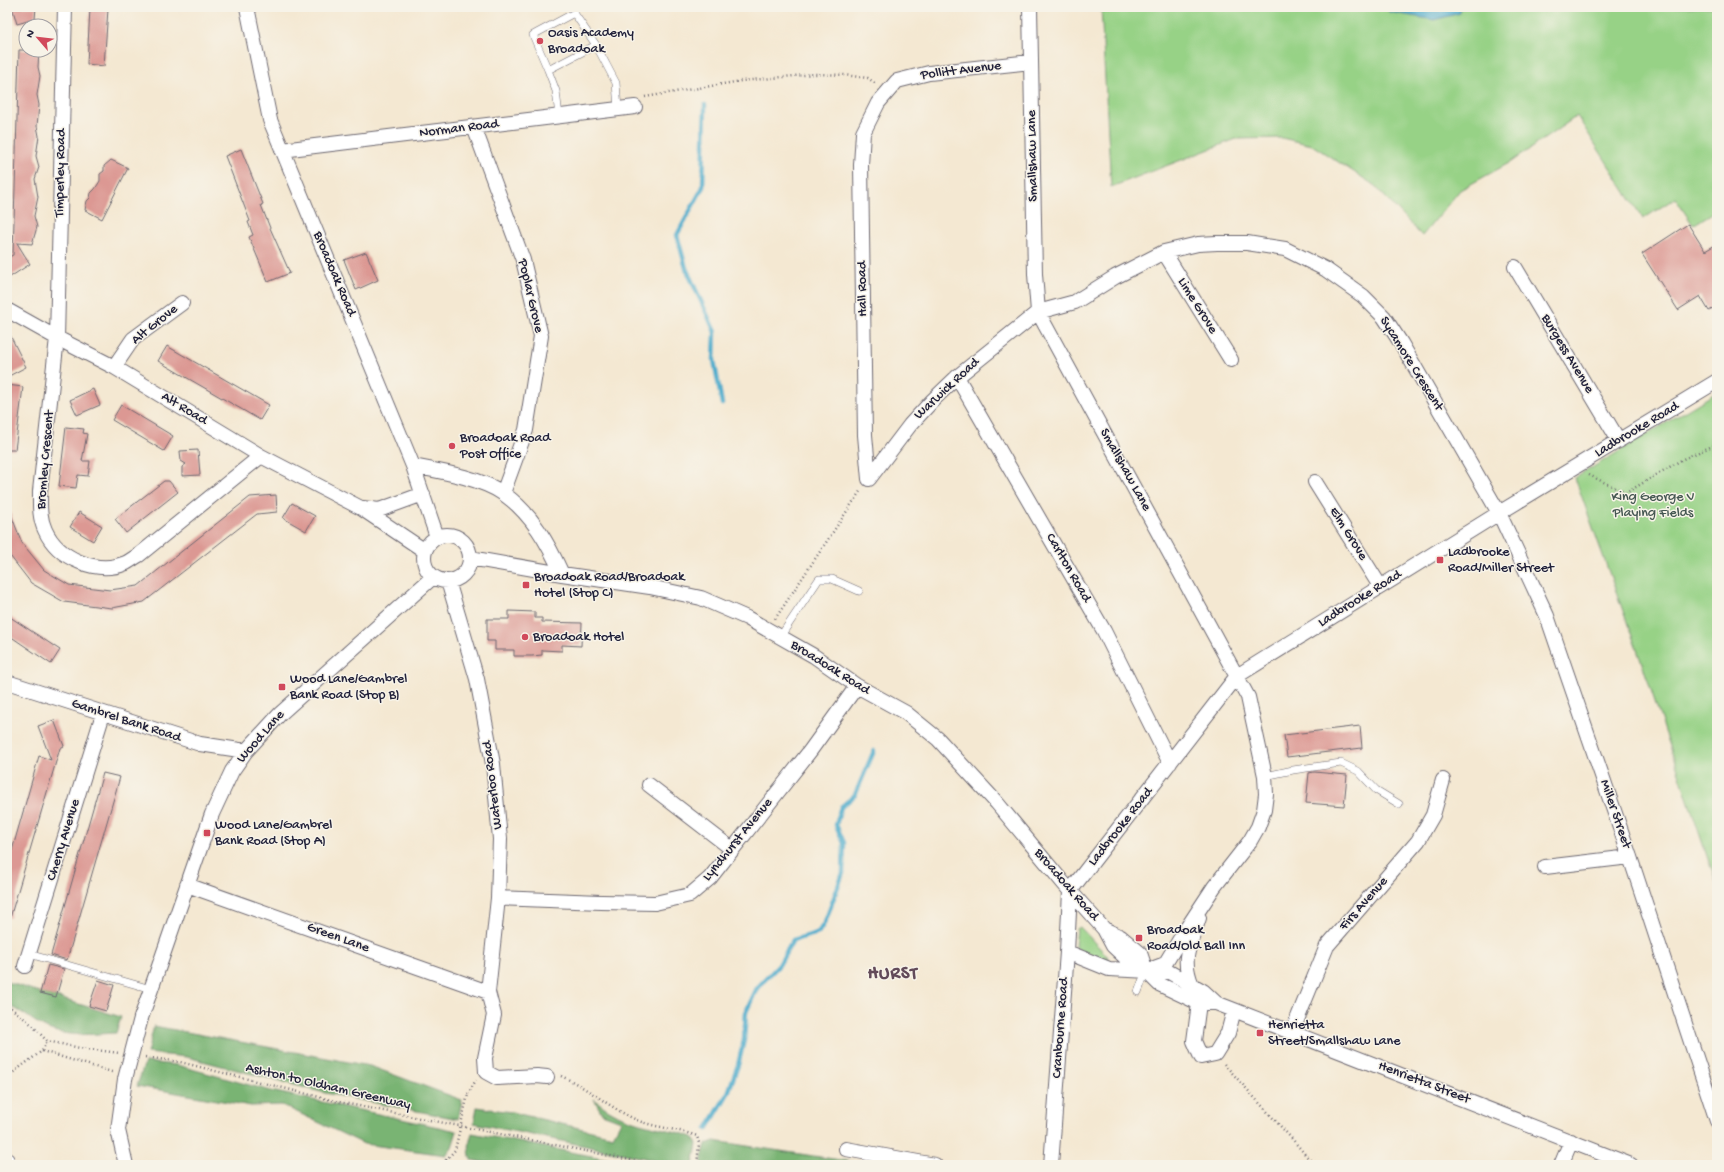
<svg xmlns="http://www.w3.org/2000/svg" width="1724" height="1172" font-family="'Gochi Hand',sans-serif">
	<rect width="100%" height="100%" fill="#f7f3e8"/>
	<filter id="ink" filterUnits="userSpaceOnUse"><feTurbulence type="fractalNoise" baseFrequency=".025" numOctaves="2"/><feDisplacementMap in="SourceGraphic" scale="8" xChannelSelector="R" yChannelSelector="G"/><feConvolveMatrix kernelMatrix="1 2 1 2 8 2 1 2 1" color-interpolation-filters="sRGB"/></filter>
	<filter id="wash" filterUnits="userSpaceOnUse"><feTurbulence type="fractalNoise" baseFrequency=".012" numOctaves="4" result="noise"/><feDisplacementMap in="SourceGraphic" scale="16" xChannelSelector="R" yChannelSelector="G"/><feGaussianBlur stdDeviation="0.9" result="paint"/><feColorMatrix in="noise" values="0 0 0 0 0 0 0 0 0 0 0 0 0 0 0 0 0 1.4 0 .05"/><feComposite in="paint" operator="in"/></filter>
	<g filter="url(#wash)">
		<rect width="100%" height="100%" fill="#f4e8d2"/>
		<path fill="#97d286" stroke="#5c7a60" d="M1101,7H1717V210L1693,225L1675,198L1643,219L1577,116L1511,162L1460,190L1422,236L1374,185L1312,145L1282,138L1236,139L1111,187Z
			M1717,392V886L1645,672L1575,478Z
			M1080,927L1109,958L1108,961L1079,950L1075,946L1077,929Z"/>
		<path fill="#79b473" stroke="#4e6b57" d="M7,982L121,1017L116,1033C93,1034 64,1038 44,1027C31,1020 21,1010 7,1005Z
			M154,1026L370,1066L462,1100L458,1119L325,1093L187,1057L147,1053Z
			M145,1062L177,1065L271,1091L457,1131L452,1147L446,1155L364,1144L282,1105L251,1106L137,1086Z
			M594,1099C599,1103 604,1107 609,1110C634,1126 666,1127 693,1137L697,1144L693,1165H666L649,1159L474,1123L477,1107L511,1112L613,1136L621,1121L602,1114Z
			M472,1133L638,1165H498L471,1160C468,1150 469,1142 472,1133Z
			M714,1141L873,1165H702V1157L706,1144Z"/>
		<path fill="#4eaccc" stroke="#386784" d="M1385,7H1461L1460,13L1434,20L1389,12Z"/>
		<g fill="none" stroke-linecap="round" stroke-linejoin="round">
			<path stroke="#4eaccc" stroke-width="4.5" d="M705,105L703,187L677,235L686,268L715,332L714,360L722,404
				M707,1129L728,1093L738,1065L744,1040L746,1012L757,988L779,965L793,940L818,933L825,922L843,873L844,843L836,825L841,807L855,795L874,751"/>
		</g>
		<g id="blocks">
			<path fill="#dc9893" d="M12,7H36L35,19L17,24Z
				M90,8L108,9L104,66L87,64Z
				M19,50H39L38,67L40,76L37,95L39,105L37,126L39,136L36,156L39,167L35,179L38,197L34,216L37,227L32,244L17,243L30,264L7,279V258L13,255Z
				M241,149L263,204L261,205L270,228L290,273L268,282L249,237L253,235L248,222L250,221L225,156Z
				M111,160L128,168L102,219L85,210L87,201L90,198L91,193L95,189L100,181V174L104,171V166Z
				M1688,224L1705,251L1717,244V306L1709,311L1700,296L1678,310L1642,254Z
				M366,252L378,280L356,290L344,260Z
				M7,329L26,367L7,377Z
				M167,346L269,405L260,420L158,361Z
				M7,385L23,387L15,450H7Z
				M93,389L100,405L77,415L70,400Z
				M121,405L173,436L164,451L112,420Z
				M66,427L84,429L83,433L87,434L82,461H90L88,476L78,475L76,488L59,486Z
				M198,450L200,475L182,476V467L186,464L181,461L180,451Z
				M164,481H169L178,492L126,533L115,519Z
				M276,495L277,512L257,514L144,602L112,608L64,602L31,583L7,552L8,507L22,543L44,570L69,585L110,590L138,586L250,497Z
				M292,503L315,516L306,531L283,518Z
				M79,512L102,526L93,541L70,527Z
				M509,611L535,612V618H542V622L582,623L581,646L562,645V651L542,650V655L532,656H514V650H495V641H487V619H509Z
				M7,615L60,650L51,664L7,634Z
				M54,720L64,746L60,748L10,918L7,917V868L39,756L51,760L38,726Z
				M1360,726L1362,748L1287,757L1284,735Z
				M1314,772L1347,775L1344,806L1306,803L1309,773Z
				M103,773L120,777L67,960L51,955Z
				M48,965L64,969L56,997L40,993Z
				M98,980L114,985L106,1011L89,1006Z"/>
		</g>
	</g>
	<g filter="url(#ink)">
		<use href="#blocks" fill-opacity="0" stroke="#6c6770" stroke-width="1"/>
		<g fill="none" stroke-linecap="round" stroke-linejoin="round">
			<g stroke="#6c6770" stroke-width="8">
				<path id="service" d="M548,70L533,35L574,13L596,45
					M559,116L556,91L548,70L596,45L616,83L618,109
					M780,637L819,579H832L859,591
					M1265,776L1293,770L1341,763L1358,771L1376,790L1399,804
					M29,954L151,989
					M1138,992L1146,971"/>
			</g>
			<g stroke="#6c6770" stroke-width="16">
				<path id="minor" d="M65,7L57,338L40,491C40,504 39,517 45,530C58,559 97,575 126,563C130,561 135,557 139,555L261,456
					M247,7L270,120L413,466L437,537
					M1030,7L1035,274L1038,312L1248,697L1265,776L1266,794L1264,810L1258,827L1250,841L1214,887L1183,934L1165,964L1146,971
					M474,127L523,260L541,336L526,430L503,493
					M282,150L635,107
					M1164,252L1231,360
					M1515,267L1619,441
					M7,310L57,338L114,367L261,456L361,508L425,551
					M114,367L133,339L182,303
					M957,377L1104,631L1170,763
					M413,466C439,471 482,478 504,494C532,514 548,543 562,574
					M869,479L910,425L933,400L957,377L1038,312L1075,302L1115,277L1164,252L1198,244L1217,243H1247L1285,249L1325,269L1363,296L1384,317L1401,343L1499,513L1547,616L1630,857L1717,1121
					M869,479L865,435L861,165L863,133L878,103L897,81L929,73L1031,62
					M1315,482L1380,586
					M363,508L379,510L423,494
					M424 558a23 23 0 1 1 46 0a23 23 0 1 1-46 0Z
					M470,558L562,574L650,587L701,598L747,618L814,656L857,686L906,713L938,739L997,803L1070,891L1104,929L1113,946L1130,962L1146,971L1159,984L1199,1003H1216L1234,1010L1631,1165
					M448,581L477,679L493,764L500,839L498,898L488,992L494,1015L485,1058L486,1072L497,1078L537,1076L547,1077
					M7,682L200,744L246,751
					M649,785L732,849
					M1545,867L1630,857
					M187,885L488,992
					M1070,891L1237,676L1499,513L1717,381
					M498,898L601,902L655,903L690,895L710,878L810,751L857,686
					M1104,929L1121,937L1140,953L1146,971
					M1067,952L1109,969L1169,972L1203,991L1216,1003
					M25,966L103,714
					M1192,985C1180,957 1191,944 1199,918
					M1199,1003L1194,1041L1201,1057L1215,1054L1228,1033L1234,1010
					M141,1018L212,814L232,771L246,751L280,714L433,577
					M1292,1032L1327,946L1418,841L1433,815L1443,780
					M125,1079L118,1130L126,1165
					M846,1149L935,1165
					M7,1160L9,1165
					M1051,1165L1067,952L1070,891
					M1561,1165L1571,1141"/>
			</g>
			<path stroke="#6c6770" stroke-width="2.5" stroke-dasharray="1 3" stroke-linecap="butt" d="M645,97L741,81L815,74L844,75L868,78L876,84
				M1589,475L1626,493L1683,459L1717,444
				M775,619L861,490
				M7,1007L11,1008L31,1024L47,1041L80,1048L119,1053
				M42,1051L112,1072
				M145,1057L180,1062L339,1102L656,1165
				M1224,1064L1293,1140L1314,1165
				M561,1076C589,1088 611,1109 639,1121C658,1128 678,1129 697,1136L699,1143L697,1165
				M7,1077L42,1051L47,1041
				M468,1094L476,1080
				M445,1165L446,1160"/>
			<use href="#service" stroke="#fff" stroke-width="7"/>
			<use href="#minor" stroke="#fff" stroke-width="14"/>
			<g stroke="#6c6770" stroke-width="16" stroke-linecap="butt">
				<path id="minor-bridge" d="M125,1079L141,1018"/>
			</g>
			<path stroke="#6c6770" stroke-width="2.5" stroke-dasharray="1 3" stroke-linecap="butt" d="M446,1160L455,1150L468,1094"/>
			<use href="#minor-bridge" stroke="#fff" stroke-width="14"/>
		</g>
	</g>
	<g fill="#d1495b" stroke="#f7f3e8" stroke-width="1.5">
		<circle cx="540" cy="41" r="4"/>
		<circle cx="452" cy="446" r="4"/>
		<rect x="1436" y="556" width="8" height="8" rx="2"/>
		<rect x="522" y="581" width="8" height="8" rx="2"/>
		<circle cx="525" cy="637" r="4"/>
		<rect x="278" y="683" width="8" height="8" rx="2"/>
		<rect x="203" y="829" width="8" height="8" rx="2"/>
		<rect x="1135" y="934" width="8" height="8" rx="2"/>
		<rect x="1256" y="1029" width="8" height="8" rx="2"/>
	</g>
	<g text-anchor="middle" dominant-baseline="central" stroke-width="3" stroke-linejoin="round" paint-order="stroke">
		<g font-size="14" fill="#22223b" stroke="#f7f3e8" text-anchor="start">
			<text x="548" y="33">Oasis Academy<tspan x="548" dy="16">Broadoak</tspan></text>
			<text x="460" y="438">Broadoak Road<tspan x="460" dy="16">Post Office</tspan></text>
			<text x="1448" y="552">Ladbrooke<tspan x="1448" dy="16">Road/Miller Street</tspan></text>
			<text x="534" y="577">Broadoak Road/Broadoak<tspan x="534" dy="16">Hotel (Stop C)</tspan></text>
			<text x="533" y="637">Broadoak Hotel</text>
			<text x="290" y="679">Wood Lane/Gambrel<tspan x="290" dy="16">Bank Road (Stop B)</tspan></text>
			<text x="215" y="825">Wood Lane/Gambrel<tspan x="215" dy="16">Bank Road (Stop A)</tspan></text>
			<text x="1147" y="930">Broadoak<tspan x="1147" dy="16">Road/Old Ball Inn</tspan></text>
			<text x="1268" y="1025">Henrietta<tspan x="1268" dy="16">Street/Smallshaw Lane</tspan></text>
		</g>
		<g font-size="14" fill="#22223b" stroke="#f7f3e8">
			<text transform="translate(961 71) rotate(-7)">Pollitt Avenue</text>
			<text transform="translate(459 129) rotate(-7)">Norman Road</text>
			<text transform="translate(1033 156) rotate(-91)">Smallshaw Lane</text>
			<text transform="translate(61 173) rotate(-89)">Timperley Road</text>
			<text transform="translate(334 274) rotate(67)">Broadoak Road</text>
			<text transform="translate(863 289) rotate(-91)">Hall Road</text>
			<text transform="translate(530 296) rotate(77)">Poplar Grove</text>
			<text transform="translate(1197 306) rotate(58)">Lime Grove</text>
			<text transform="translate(155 325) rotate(-39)">Alt Grove</text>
			<text transform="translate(1567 354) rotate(59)">Burgess Avenue</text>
			<text transform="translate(1411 364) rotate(58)">Sycamore Crescent</text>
			<text transform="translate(947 389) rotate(-43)">Warwick Road</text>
			<text transform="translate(184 409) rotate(31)">Alt Road</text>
			<text transform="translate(1637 430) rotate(-31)">Ladbrooke Road</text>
			<text transform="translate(46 460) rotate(-85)">Bromley Crescent</text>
			<text transform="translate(1125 470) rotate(61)">Smallshaw Lane</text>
			<text transform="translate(1348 534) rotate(58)">Elm Grove</text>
			<text transform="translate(1068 568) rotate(60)">Carlton Road</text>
			<text transform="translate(1360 599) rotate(-32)">Ladbrooke Road</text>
			<text transform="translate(830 668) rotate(32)">Broadoak Road</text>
			<text transform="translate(126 721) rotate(18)">Gambrel Bank Road</text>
			<text transform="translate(261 737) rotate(-49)">Wood Lane</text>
			<text transform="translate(493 785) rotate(-97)">Waterloo Road</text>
			<text transform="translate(1615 814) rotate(71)">Miller Street</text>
			<text transform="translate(1121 827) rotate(-52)">Ladbrooke Road</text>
			<text transform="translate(64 840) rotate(-73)">Cherry Avenue</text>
			<text transform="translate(738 840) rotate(-51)">Lyndhurst Avenue</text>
			<text transform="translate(1066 885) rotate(49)">Broadoak Road</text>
			<text transform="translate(1364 904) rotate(-49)">Firs Avenue</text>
			<text transform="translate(338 938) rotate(20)">Green Lane</text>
			<text transform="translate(1061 1028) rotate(-86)">Cranbourne Road</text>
			<text transform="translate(1424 1083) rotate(21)">Henrietta Street</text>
			<text transform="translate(328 1087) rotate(13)">Ashton to Oldham Greenway</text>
		</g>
		<g font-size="14" fill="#455752" stroke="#f7f3e8">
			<text x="1653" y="497">King George V<tspan x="1653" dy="16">Playing Fields</tspan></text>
		</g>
		<g font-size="18" font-weight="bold" letter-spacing="1" fill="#634b5a" stroke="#f7f3e8">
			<text x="893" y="974">HURST</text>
		</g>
	</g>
	<rect width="1724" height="1172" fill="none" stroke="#f7f3e8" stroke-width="24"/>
	<g transform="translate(38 38) rotate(298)"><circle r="19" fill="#f7f3e8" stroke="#a29fa3"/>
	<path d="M0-3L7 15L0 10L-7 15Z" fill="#d1495b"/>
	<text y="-6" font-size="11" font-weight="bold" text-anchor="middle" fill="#22223b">N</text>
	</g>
</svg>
